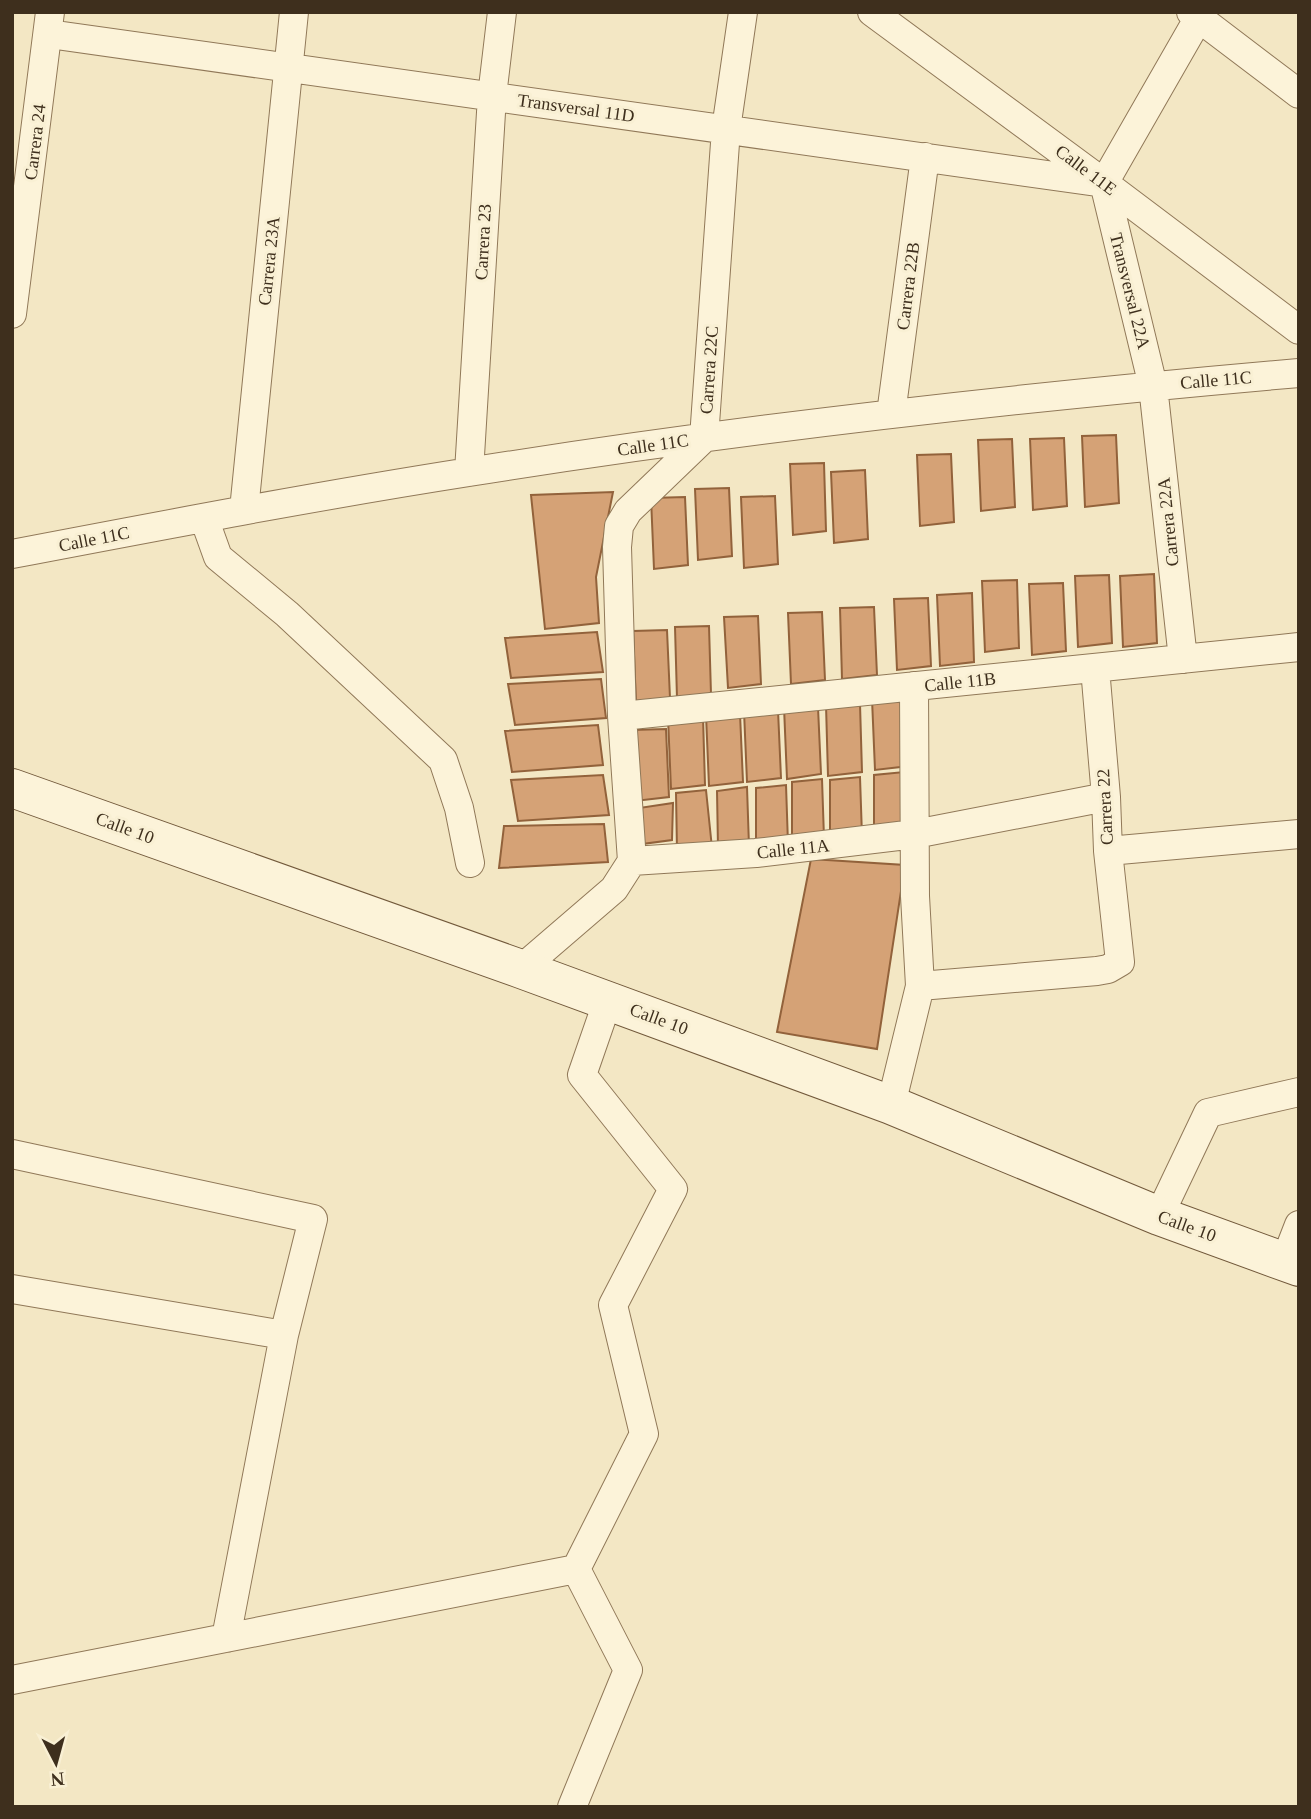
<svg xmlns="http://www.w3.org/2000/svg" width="1311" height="1819" font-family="'Times New Roman',serif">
	<rect width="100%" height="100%" fill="#f3e7c4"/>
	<path fill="#d5a276" stroke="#92623b" stroke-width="2" d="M1116,435L1119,503L1085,507L1082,436Z
		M1064,438L1067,506L1033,510L1030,439Z
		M1012,439L1015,507L981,511L978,440Z
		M951,454L954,522L920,526L917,455Z
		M824,463L826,531L793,535L790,464Z
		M865,470L868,539L834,543L831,472Z
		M729,488L732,556L698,560L695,489Z
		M613,492L596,577L599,623L545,629L531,495Z
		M775,496L778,564L744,568L741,497Z
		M685,497L688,565L654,569L651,498Z
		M1154,574L1157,643L1123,647L1120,576Z
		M1109,575L1112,643L1078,647L1075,576Z
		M1017,580L1019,648L985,652L982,581Z
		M1063,583L1066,651L1032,655L1029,584Z
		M972,593L974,662L940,666L937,595Z
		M928,598L931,666L897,670L894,599Z
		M874,607L877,675L842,679L840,608Z
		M822,612L825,680L791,684L788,613Z
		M758,616L761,684L728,688L724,617Z
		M709,626L711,694L677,698L675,627Z
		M667,630L670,698L636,702L633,631Z
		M597,632L603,672L511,678L505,638Z
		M601,679L606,718L515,725L508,684Z
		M906,698L909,766L875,770L872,699Z
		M860,704L862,772L828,776L826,705Z
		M784,707H818L821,774L787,779Z
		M778,710L781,778L747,782L744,711Z
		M740,714L743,782L709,786L706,715Z
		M703,717L705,785L671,789L668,718Z
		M598,725L603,765L512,772L505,731Z
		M666,729L669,797L635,801L632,730Z
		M904,772L905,831L874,832V775Z
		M603,775L609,815L518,821L511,780Z
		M860,777L862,836L830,837V780Z
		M822,779L824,838L792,839V782Z
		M786,785L788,844L756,845V788Z
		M747,787L749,846L718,848L717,791Z
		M706,790L712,848L677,851L676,793Z
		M673,803L672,840L642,844L639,808Z
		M604,824L608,862L499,868L504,826Z
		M811,859L905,865L877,1049L777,1032Z"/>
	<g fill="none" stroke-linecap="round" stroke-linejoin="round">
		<g stroke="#907858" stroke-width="30">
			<path id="minor" d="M872,12L1104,183L1299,330
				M1191,12L1299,94
				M49,34L1104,183
				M12,314L50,12
				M891,414L925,157
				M469,472L492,96L502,12
				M244,510L294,12
				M204,518L218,557L287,614L443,760L459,808L470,863
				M12,554C164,525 316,496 469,472C744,428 1021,397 1299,373
				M1183,659L1153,386L1104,183L1202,12
				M914,686L915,896L920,986L1097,971L1108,969L1120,962L1108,851L1106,797L1095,668
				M622,716L1299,647
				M1108,851L1299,834
				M632,861L622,716L617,547L619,526L628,511L704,438L726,129L743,12
				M632,861L756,853L915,834L1106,797
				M521,969L614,889L632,861
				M891,1105L920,986
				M12,1154L313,1219L284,1335
				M1159,1216L1208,1113L1299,1092
				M1285,1261L1299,1225
				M12,1289L284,1335L226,1638
				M12,1680L576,1569L644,1434L613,1305L673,1189L582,1075L608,1000
				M572,1807L628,1670L576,1569"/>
		</g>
		<g stroke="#72593b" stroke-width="40">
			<path id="secondary" d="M12,788L521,969L891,1105L1159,1216L1299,1267"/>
		</g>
		<use href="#minor" stroke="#fcf3d9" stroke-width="28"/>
		<use href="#secondary" stroke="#fcf3d9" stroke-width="38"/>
	</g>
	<g text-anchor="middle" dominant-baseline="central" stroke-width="6" stroke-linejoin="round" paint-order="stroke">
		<g font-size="18" fill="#3e2f1d" stroke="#f9f0d4">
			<text transform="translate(576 108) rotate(8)">Transversal 11D</text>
			<text transform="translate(35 142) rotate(-83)">Carrera 24</text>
			<text transform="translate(1086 170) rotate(37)">Calle 11E</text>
			<text transform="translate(483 242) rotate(-87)">Carrera 23</text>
			<text transform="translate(269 261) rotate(-84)">Carrera 23A</text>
			<text transform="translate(908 286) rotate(-83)">Carrera 22B</text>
			<text transform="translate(1130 291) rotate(76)">Transversal 22A</text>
			<text transform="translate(709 370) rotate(-86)">Carrera 22C</text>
			<text transform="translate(1216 380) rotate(-5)">Calle 11C</text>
			<text transform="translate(653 445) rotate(-8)">Calle 11C</text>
			<text transform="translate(1168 522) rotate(-96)">Carrera 22A</text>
			<text transform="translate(94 539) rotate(-11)">Calle 11C</text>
			<text transform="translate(960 682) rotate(-6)">Calle 11B</text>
			<text transform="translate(1105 807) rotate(-93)">Carrera 22</text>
			<text transform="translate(125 828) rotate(20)">Calle 10</text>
			<text transform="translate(793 849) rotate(-6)">Calle 11A</text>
			<text transform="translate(659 1019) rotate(20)">Calle 10</text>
			<text transform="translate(1187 1226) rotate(20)">Calle 10</text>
		</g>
	</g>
	<rect width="1311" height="1819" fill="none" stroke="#3e2f1d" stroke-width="28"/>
	<g transform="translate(56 1763) rotate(174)" stroke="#f9f0d4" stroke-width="5" paint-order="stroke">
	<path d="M0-5L12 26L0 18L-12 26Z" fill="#3e2f1d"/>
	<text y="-10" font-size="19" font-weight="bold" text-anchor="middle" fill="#3e2f1d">N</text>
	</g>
</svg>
